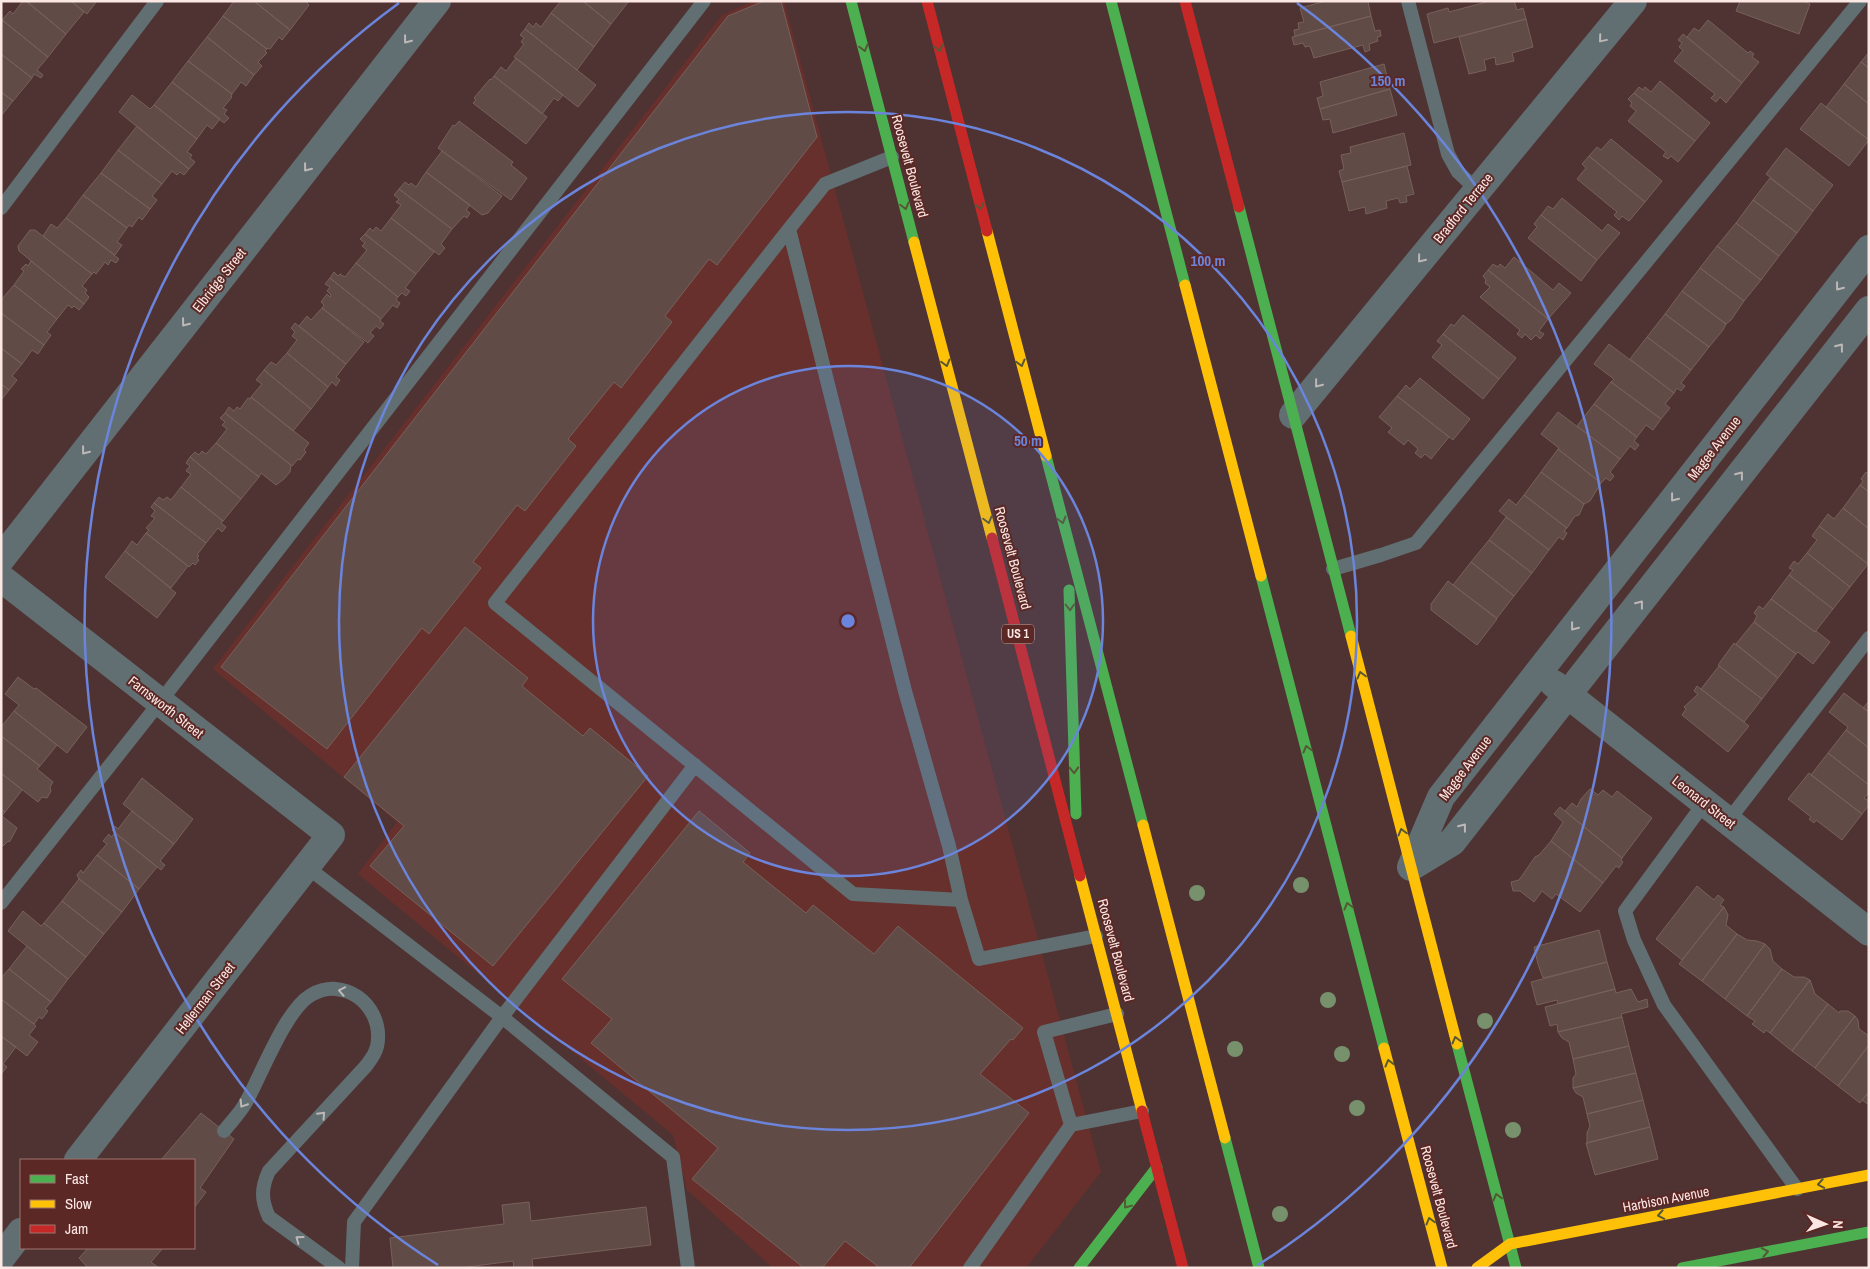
<svg xmlns="http://www.w3.org/2000/svg" width="1870" height="1269" font-family="'Archivo Narrow',sans-serif">
	<rect width="100%" height="100%" fill="#4f3332"/>
	<path fill="#67302c" d="M754,1H784L1101,1172L1026,1268H773L687,1190L673,1135L358,874L397,822L213,669L722,15Z"/>
	<path fill="#614b46" stroke="#78615b" d="M23,1H26L66,34L48,57L2,20L10,11L13,14Z
		M26,1H71L84,12L66,34Z
		M71,1H97L87,14Z
		M234,1H254L290,30L282,40L279,37L270,49L268,48L267,49L223,16Z
		M254,1H305L309,5L290,30Z
		M561,1H583L611,24L594,47L551,13Z
		M583,1H629L611,24Z
		M764,1H781L817,137L717,265L709,259L665,316L672,322L621,388L614,382L568,439L576,446L525,511L517,505L473,562L481,568L429,634L422,628L327,749L221,667L728,16Z
		M1326,1H1372L1368,2L1371,16L1295,36L1294,30L1299,29L1298,23L1304,22L1300,8Z
		M1490,1H1514L1517,10L1523,8L1526,19L1434,43L1427,14L1448,8L1449,12Z
		M1740,1H1803L1810,4L1799,34L1736,11Z
		M551,13L594,47L577,70L525,29L529,23L533,27L536,23L541,27Z
		M223,16L267,49L265,51L267,53L258,62L262,66L254,75L207,37Z
		M1371,16L1375,31L1380,30L1381,36L1377,37L1378,41L1369,44L1370,50L1365,52L1363,45L1314,58L1310,46L1305,47L1303,43L1294,45L1292,37Z
		M1,19L48,57L37,70L43,75L41,78L34,74L32,78L1,54Z
		M1526,19L1533,47L1512,53L1514,61L1496,65L1495,57L1484,60L1486,70L1469,74L1459,37Z
		M1708,20L1748,53L1750,51L1754,54L1752,57L1759,62L1742,83L1687,37L1694,28L1699,31Z
		M525,29L596,85L578,107L514,57L524,44L521,42L524,38L520,35Z
		M1683,34L1742,83L1726,103L1720,97L1716,102L1711,98L1715,94L1674,61L1683,50L1679,47L1682,43L1678,40Z
		M207,37L254,75L246,86L241,82L232,94L188,61Z
		M1869,52V68L1861,62Z
		M1,54L32,78L13,101L1,92Z
		M516,58L563,95L558,101L554,98L542,114L494,76L501,67L506,71Z
		M188,61L232,94L231,96L232,97L223,108L227,110L224,114L229,118L224,123L172,82Z
		M1861,62L1869,68V104L1844,84Z
		M1384,64L1390,89L1320,109L1317,98L1323,96L1320,82Z
		M494,76L547,117L526,144L473,103L476,100L474,98L490,79L491,80Z
		M1660,81L1710,123L1695,141L1634,93L1639,87L1643,90L1645,87L1651,92Z
		M172,82L220,119L212,129L207,125L197,139L154,105Z
		M1844,84L1869,104V140L1826,107Z
		M1390,89L1397,115L1333,133L1330,119L1323,120L1320,109Z
		M1,92L13,101L1,116Z
		M1634,93L1695,141L1678,162L1671,156L1668,159L1663,156L1666,152L1628,121L1636,111L1630,106L1632,103L1628,99Z
		M132,95L150,109L154,105L197,139L187,152L192,155L190,158L195,162L189,169L119,112Z
		M1821,103L1869,140L1849,166L1800,129Z
		M459,121L513,162L511,165L527,178L511,200L438,148L453,125L455,126Z
		M137,126L189,169L184,175L180,172L177,175L172,171L162,184L118,150Z
		M1404,133L1411,165L1342,182L1339,171L1344,169L1341,155L1351,153L1350,147Z
		M1611,139L1662,181L1645,202L1589,156L1597,147L1601,150Z
		M1786,148L1833,185L1813,211L1766,174Z
		M118,150L162,184L152,196L157,200L150,209L101,173Z
		M442,151L502,196L488,213L482,215L426,172Z
		M1589,156L1645,202L1629,221L1622,216L1619,220L1614,215L1617,212L1577,179L1586,168L1582,164Z
		M1407,166L1414,194L1406,196L1407,202L1400,203L1398,198L1386,201L1387,208L1366,214L1365,207L1349,211L1342,182Z
		M426,172L470,205L466,210L470,213L467,218L464,216L452,229L399,189L405,182L409,185L411,183L416,187Z
		M101,173L150,209L142,220L139,217L132,227L129,225L127,228L83,195Z
		M1770,178L1813,211L1797,233L1753,200Z
		M399,189L452,229L441,244L445,248L439,255L391,218L401,205L396,202L399,199L394,195Z
		M83,195L127,228L117,242L122,245L115,255L66,218Z
		M1562,198L1602,231L1608,224L1620,233L1597,260L1541,215L1548,206L1553,209Z
		M1753,200L1797,233L1779,256L1736,223Z
		M1541,215L1597,260L1581,281L1528,238L1537,227L1534,224Z
		M66,218L119,259L116,263L111,260L108,265L105,262L96,274L94,272L92,274L43,236L51,224L57,228Z
		M391,218L434,252L416,274L365,234L370,228L373,231L376,227L381,231Z
		M1736,223L1779,256L1761,280L1717,246Z
		M30,230H35L92,274L82,286L87,290L85,293L89,297L84,304L19,251L18,246Z
		M365,234L416,274L405,288L410,291L406,296L402,293L398,297L356,263L367,250L362,246L365,243L360,239Z
		M1717,246L1761,280L1744,301L1700,268Z
		M1514,257L1553,290L1559,283L1571,293L1548,319L1488,270L1493,264L1498,267L1500,264L1505,268Z
		M31,261L84,304L79,310L74,306L72,308L68,305L57,319L14,285L24,271L21,269L26,264L28,266Z
		M356,263L398,297L396,300L400,303L397,308L393,305L381,319L330,278L334,272L338,276L340,274L345,277Z
		M1700,268L1744,301L1731,320L1726,324L1682,291Z
		M1488,270L1548,319L1539,331L1544,334L1540,339L1536,335L1531,340L1525,334L1522,338L1517,334L1520,330L1480,297L1490,287L1485,283L1486,280L1483,276Z
		M330,278L381,319L380,321L384,324L380,329L376,326L370,333L374,336L368,343L322,308L324,305L321,302L327,294L330,297L331,295L327,291L330,287L325,284Z
		M14,285L57,319L47,332L51,335L44,345L1,313V300Z
		M1682,291L1726,324L1723,330L1709,347L1665,314Z
		M322,308L364,342L346,364L299,326L307,316L311,320Z
		M1,313L44,345L38,354L32,350L22,364L1,348Z
		M1665,314L1709,347L1691,370L1647,337Z
		M1463,315L1516,358L1499,379L1443,334L1451,324L1454,326Z
		M295,323L346,364L336,377L340,380L336,386L332,382L328,387L287,353L297,340L292,336L295,332L291,328Z
		M1443,334L1499,379L1483,399L1432,357L1442,345L1437,341Z
		M1647,337L1691,370L1681,383L1685,386L1681,391L1677,388L1674,393L1630,359Z
		M1609,344L1674,393L1665,404L1670,408L1661,419L1611,382L1614,379L1594,364Z
		M1,348L22,364L12,376L17,380L9,390L1,384Z
		M287,353L328,387L311,409L264,370L271,362L276,365Z
		M264,370L311,409L293,431L251,397L262,384L256,380Z
		M1420,378L1470,419L1453,440L1397,396L1406,385L1410,389Z
		M1611,382L1661,419L1653,430L1646,425L1637,437L1594,404Z
		M1,384L9,390L2,399H1Z
		M1397,396L1449,437L1431,459L1425,454L1421,458L1415,453L1418,449L1408,440L1404,445L1388,432L1392,428L1379,417Z
		M251,397L309,443L304,450L306,452L300,460L298,459L292,466L225,413L229,407L234,411L237,407L240,409L248,398L250,399Z
		M1594,404L1637,437L1634,441L1639,445L1635,450L1630,446L1620,459L1577,426Z
		M1558,412L1620,459L1610,472L1614,476L1610,481L1606,478L1601,483L1558,449L1559,448L1541,434Z
		M225,413L291,465L290,472L284,479L276,485L261,473L259,477L216,443L227,429L222,425L225,422L220,418Z
		M216,443L259,477L241,499L190,457L195,452L199,455L202,451L206,454Z
		M1558,449L1601,483L1590,501L1584,504L1541,472Z
		M190,457L241,499L223,521L181,487L191,474L186,471L190,466L186,463Z
		M1541,472L1584,504L1579,515L1575,516L1567,528L1524,495Z
		M1866,472L1869,474V492L1860,485L1863,481L1861,479Z
		M1860,485L1869,492V529L1843,508Z
		M181,487L223,521L221,523L226,527L222,532L218,528L206,543L154,503L159,497L163,500L167,497L171,500Z
		M1524,495L1567,528L1564,531L1567,533L1563,540L1559,537L1549,550L1499,511L1509,499L1516,505Z
		M154,503L206,543L197,555L199,556L197,558L199,560L195,565L193,563L189,567L146,533L149,530L146,528L155,518L151,516L155,511L151,507Z
		M1843,508L1869,529L1868,564L1819,526L1828,514L1834,519Z
		M1506,517L1549,550L1532,573L1489,540Z
		M1819,526L1868,564L1850,587L1807,553L1817,540L1812,536Z
		M146,533L188,566L171,588L125,551L132,541L137,545Z
		M1489,540L1532,573L1514,596L1471,562Z
		M125,551L176,593L157,618L105,577Z
		M1807,553L1850,587L1833,609L1789,575L1793,570L1789,568L1794,561L1798,564Z
		M1471,562L1514,596L1497,618L1453,585Z
		M1789,575L1833,609L1815,632L1771,599Z
		M1448,581L1497,619L1477,645L1431,610V604Z
		M1771,599L1815,632L1816,631L1830,642L1813,664L1798,652L1796,654L1754,622L1757,616L1754,613L1759,606L1763,609Z
		M1754,622L1796,654L1778,678L1736,644Z
		M465,627L528,678L522,686L583,736L590,728L648,776L493,966L370,866L404,826L344,777Z
		M1734,643L1778,678L1762,699L1718,665Z
		M1719,666L1762,699L1744,722L1701,689Z
		M18,677L34,689L36,688L87,727L67,753L14,711L19,705L5,694Z
		M1697,686L1749,726L1728,752L1682,715L1686,709L1684,707L1698,694L1694,691Z
		M1844,693L1869,712V748L1846,730L1848,727L1829,712Z
		M1869,701V712L1863,708Z
		M14,711L57,745L40,766L1,736V727Z
		M1846,730L1869,748V785L1828,753Z
		M1,736L40,766L37,769L53,782L50,787L51,791L47,798L42,797L38,802L1,773Z
		M1828,753L1869,785V792L1864,798L1869,801V805L1862,814L1811,775Z
		M1,773L22,790L5,812L1,809Z
		M1809,773L1862,814L1842,840L1816,820L1814,823L1809,819L1811,817L1788,799Z
		M142,778L193,819L174,844L123,804Z
		M1590,789L1598,795L1603,790L1612,797L1617,791L1652,818L1622,858L1565,811L1572,803L1577,807L1581,799Z
		M1560,807L1622,858L1621,860L1623,862L1619,868L1616,866L1603,883L1551,841L1563,822L1554,814Z
		M1,809L5,812L2,816L17,828L10,841L7,842L3,846L1,845Z
		M132,811L174,844L160,861L165,865L161,870L112,830L115,826L118,829Z
		M699,811L750,853L743,862L806,913L813,905L874,954L898,926L1023,1028L1013,1040L1011,1039L980,1074L1029,1113L909,1268H880L845,1241L822,1268H804L692,1179L718,1148L591,1043L612,1019L562,979Z
		M115,833L157,867L139,889L97,855L107,844L103,841L109,834L111,837Z
		M1551,841L1603,883L1580,912L1556,894L1552,899L1542,891L1534,902L1520,891H1513L1511,882L1519,880L1535,857L1539,855Z
		M97,855L139,889L122,912L79,879L77,875L81,870L83,873Z
		M79,879L122,912L104,934L62,901Z
		M1697,886L1714,900L1718,895L1724,900L1720,905L1724,907L1682,960L1656,939Z
		M62,901L104,934L86,957L44,923Z
		M1724,907L1728,915L1726,925L1737,934L1702,981L1679,964Z
		M23,911L41,926L44,923L86,957L68,979L8,931Z
		M1599,930L1607,962L1543,978L1538,964L1534,947Z
		M1737,934L1747,940L1757,941L1765,944L1725,999L1702,981Z
		M1765,944L1770,949L1773,961L1782,969L1747,1016L1725,999Z
		M27,946L68,979L51,1002L9,969Z
		M1607,962L1615,989L1558,1004L1557,1000L1537,1005L1531,982Z
		M9,969L51,1002L45,1009L48,1011L42,1019L39,1017L34,1024L1,999V978Z
		M1782,969L1794,977H1804L1810,980L1770,1033L1766,1030L1764,1033L1752,1024L1755,1021L1747,1016Z
		M1810,980L1815,994L1828,1004L1792,1051L1770,1033Z
		M1615,989L1616,993L1631,989L1638,1002L1647,999L1648,1007L1621,1014L1622,1017L1558,1032L1557,1024L1550,1026L1545,1007Z
		M1,999L36,1026L29,1035L38,1042L27,1056L1,1036Z
		M1828,1004L1839,1013L1840,1011H1848L1855,1016L1815,1068L1792,1051Z
		M1855,1016L1858,1020L1859,1029L1869,1036V1045L1838,1086L1815,1068Z
		M1622,1017L1629,1046L1573,1059L1569,1042L1562,1038L1558,1032Z
		M1,1036L16,1047L3,1064L7,1067L2,1073Z
		M1869,1045V1092L1860,1103L1838,1086Z
		M1629,1046L1636,1073L1573,1088V1078L1576,1074L1573,1059Z
		M1636,1073L1643,1100L1587,1114L1583,1097L1576,1093L1573,1088Z
		M1869,1092V1105L1862,1100Z
		M1643,1100L1650,1127L1587,1143V1133L1590,1126L1587,1114Z
		M201,1113L234,1139L200,1188L206,1192L194,1208V1160H161Z
		M1650,1127L1658,1159L1595,1175L1586,1143Z
		M529,1202L531,1221L646,1207L651,1245L532,1259L533,1268H514L513,1261L459,1268H393L390,1238L504,1224L502,1205Z
		M88,1248H163L151,1262L159,1268H88L79,1258Z"/>
	<g fill="none" stroke-linecap="round" stroke-linejoin="round">
		<path stroke="#616f72" stroke-width="14" d="M1408,1L1448,154L1458,172L1477,190
			M1,208L157,1
			M789,229L905,691L949,846L961,900L853,894L495,603L789,229L825,184L892,157
			M1333,569L1381,555L1416,543L1860,1
			M1705,802L1625,911L1634,940L1664,1005L1797,1189
			M1728,821L1869,638
			M307,867L502,1017L695,765
			M961,900L979,959L1096,936
			M1,903L160,702L704,1
			M1071,1125L1044,1032L1117,1014
			M224,1131C231,1122 239,1114 245,1104C261,1076 285,1010 311,995C344,976 380,1004 378,1039C378,1050 372,1058 366,1066L269,1171C261,1188 261,1200 269,1217L339,1268
			M352,1268L354,1222L502,1017L673,1157L688,1268
			M970,1268L1071,1125L1142,1111"/>
		<path stroke="#616f72" stroke-width="28" d="M1293,415L1633,1
			M1,559L437,1
			M1,578L331,835L78,1160
			M1554,684L1869,932
			M1411,867L1441,797L1869,249
			M1411,867L1452,842L1869,310
			M1,1258L21,1232"/>
		<path stroke="#4caf50" stroke-width="11" d="M851,1L914,242
			M1111,1L1185,285
			M1239,207L1351,636
			M1046,456L1143,825
			M1261,576L1384,1048
			M1069,590L1076,814
			M1457,1044L1516,1268
			M1225,1138L1259,1268
			M1079,1268L1157,1167
			M1682,1268L1869,1232"/>
		<path stroke="#ffc107" stroke-width="11" d="M987,231L1046,456
			M914,242L992,538
			M1185,285L1261,576
			M1351,636L1457,1044
			M1143,825L1225,1138
			M1080,876L1142,1111
			M1384,1048L1442,1268
			M1477,1268L1510,1244L1869,1175"/>
		<path stroke="#c62828" stroke-width="11" d="M927,1L987,231
			M1185,1L1239,207
			M992,538L1080,876
			M1142,1111L1183,1268"/>
	</g>
	<g fill="#78916d">
		<circle cx="1301" cy="885" r="8"/>
		<circle cx="1197" cy="893" r="8"/>
		<circle cx="1328" cy="1000" r="8"/>
		<circle cx="1485" cy="1021" r="8"/>
		<circle cx="1235" cy="1049" r="8"/>
		<circle cx="1342" cy="1054" r="8"/>
		<circle cx="1357" cy="1108" r="8"/>
		<circle cx="1513" cy="1130" r="8"/>
		<circle cx="1280" cy="1214" r="8"/>
	</g>
	<defs><path id="oneway-chevron" d="M-2-3.5L2.5 0L-2 3.5" fill="none" stroke-width="1.6" stroke-linecap="round" stroke-linejoin="round" transform="scale(1.25)"/></defs>
	<g stroke="#bdb7b6">
		<use href="#oneway-chevron" transform="translate(1602 39) rotate(130)"/>
		<use href="#oneway-chevron" transform="translate(407 40) rotate(128)"/>
		<use href="#oneway-chevron" transform="translate(307 168) rotate(128)"/>
		<use href="#oneway-chevron" transform="translate(1421 259) rotate(129)"/>
		<use href="#oneway-chevron" transform="translate(1839 287) rotate(128)"/>
		<use href="#oneway-chevron" transform="translate(185 323) rotate(128)"/>
		<use href="#oneway-chevron" transform="translate(1840 347) rotate(-52)"/>
		<use href="#oneway-chevron" transform="translate(1318 384) rotate(129)"/>
		<use href="#oneway-chevron" transform="translate(85 451) rotate(128)"/>
		<use href="#oneway-chevron" transform="translate(1740 475) rotate(-52)"/>
		<use href="#oneway-chevron" transform="translate(1674 498) rotate(128)"/>
		<use href="#oneway-chevron" transform="translate(1640 604) rotate(-52)"/>
		<use href="#oneway-chevron" transform="translate(1574 627) rotate(128)"/>
		<use href="#oneway-chevron" transform="translate(1463 827) rotate(-52)"/>
		<use href="#oneway-chevron" transform="translate(342 991) rotate(-169)"/>
		<use href="#oneway-chevron" transform="translate(243 1104) rotate(122)"/>
		<use href="#oneway-chevron" transform="translate(322 1115) rotate(-47)"/>
		<use href="#oneway-chevron" transform="translate(299 1239) rotate(-144)"/>
	</g>
	<g stroke="#565734">
		<use href="#oneway-chevron" transform="translate(864 48) rotate(75)"/>
		<use href="#oneway-chevron" transform="translate(939 48) rotate(75)"/>
		<use href="#oneway-chevron" transform="translate(905 206) rotate(75)"/>
		<use href="#oneway-chevron" transform="translate(980 206) rotate(75)"/>
		<use href="#oneway-chevron" transform="translate(946 363) rotate(75)"/>
		<use href="#oneway-chevron" transform="translate(1021 363) rotate(75)"/>
		<use href="#oneway-chevron" transform="translate(988 520) rotate(75)"/>
		<use href="#oneway-chevron" transform="translate(1062 520) rotate(75)"/>
		<use href="#oneway-chevron" transform="translate(1070 607) rotate(88)"/>
		<use href="#oneway-chevron" transform="translate(1361 675) rotate(-105)"/>
		<use href="#oneway-chevron" transform="translate(1307 749) rotate(-105)"/>
		<use href="#oneway-chevron" transform="translate(1074 770) rotate(88)"/>
		<use href="#oneway-chevron" transform="translate(1402 832) rotate(-105)"/>
		<use href="#oneway-chevron" transform="translate(1348 906) rotate(-105)"/>
		<use href="#oneway-chevron" transform="translate(1456 1040) rotate(-105)"/>
		<use href="#oneway-chevron" transform="translate(1389 1063) rotate(-105)"/>
		<use href="#oneway-chevron" transform="translate(1821 1184) rotate(170)"/>
		<use href="#oneway-chevron" transform="translate(1497 1197) rotate(-105)"/>
		<use href="#oneway-chevron" transform="translate(1127 1205) rotate(127)"/>
		<use href="#oneway-chevron" transform="translate(1661 1215) rotate(169)"/>
		<use href="#oneway-chevron" transform="translate(1430 1221) rotate(-105)"/>
		<use href="#oneway-chevron" transform="translate(1765 1252) rotate(-11)"/>
	</g>
	<circle cx="848" cy="621" r="255" fill="#6b84dc" fill-opacity=".12"/>
	<g fill="none" stroke="#6b84dc" stroke-width="2.5">
		<circle cx="848" cy="621" r="255"/>
		<circle cx="848" cy="621" r="509"/>
		<path d="M438 1265A764 764 0 0 1 399 3M1297 3A764 764 0 0 1 1258 1265"/>
	</g>
	<g text-anchor="middle" dominant-baseline="central" stroke-width="4" stroke-linejoin="round" paint-order="stroke">
		<rect fill="#5c2825" stroke="#cbaeab" stroke-width="1" x="1002" y="624.5" width="32" height="19" rx="4"/>
		<g font-size="12" font-weight="bold" fill="#fbe7e4">
			<text x="1018" y="634">US 1</text>
		</g>
		<g font-size="14" fill="#fbe7e4" stroke="#5c2825">
			<text transform="translate(910 166) rotate(75)">Roosevelt Boulevard</text>
			<text transform="translate(1463 208) rotate(-51)">Bradford Terrace</text>
			<text transform="translate(219 280) rotate(-52)">Elbridge Street</text>
			<text transform="translate(1714 448) rotate(-52)">Magee Avenue</text>
			<text transform="translate(1013 558) rotate(75)">Roosevelt Boulevard</text>
			<text transform="translate(166 707) rotate(38)">Farnsworth Street</text>
			<text transform="translate(1465 768) rotate(-53)">Magee Avenue</text>
			<text transform="translate(1704 802) rotate(38)">Leonard Street</text>
			<text transform="translate(1116 950) rotate(75)">Roosevelt Boulevard</text>
			<text transform="translate(205 998) rotate(-52)">Hellerman Street</text>
			<text transform="translate(1439 1197) rotate(75)">Roosevelt Boulevard</text>
			<text transform="translate(1666 1199) rotate(-11)">Harbison Avenue</text>
		</g>
	</g>
	<circle cx="848" cy="621" r="8" fill="#6b84dc" stroke="#5c2825" stroke-width="2.5"/>
	<g font-size="15" text-anchor="middle" font-weight="bold" fill="#6b84dc" stroke="#5c2825" stroke-width="4" stroke-linejoin="round" paint-order="stroke">
		<text x="1388" y="86">150 m</text>
		<text x="1208" y="266">100 m</text>
		<text x="1028" y="446">50 m</text>
	</g>
	<rect width="1870" height="1269" fill="none" stroke="#fbe7e4" stroke-width="5"/>
	<rect x="20" y="1159" width="175" height="90" fill="#5c2825" stroke="#9c7471"/>
	<rect x="30" y="1175" width="25" height="8" fill="#4caf50" stroke="#9c7471"/>
	<text x="65" y="1184" font-size="15" fill="#fbe7e4">Fast</text>
	<rect x="30" y="1200" width="25" height="8" fill="#ffc107" stroke="#9c7471"/>
	<text x="65" y="1209" font-size="15" fill="#fbe7e4">Slow</text>
	<rect x="30" y="1225" width="25" height="8" fill="#c62828" stroke="#9c7471"/>
	<text x="65" y="1234" font-size="15" fill="#fbe7e4">Jam</text>
	<g transform="translate(1825 1224) rotate(92)" stroke="#5c2825" stroke-width="4" paint-order="stroke">
	<path d="M0-4L9 19L0 12L-9 19Z" fill="#fbe7e4"/>
	<text y="-8" font-size="14" font-weight="bold" text-anchor="middle" fill="#fbe7e4">N</text>
	</g>
</svg>
